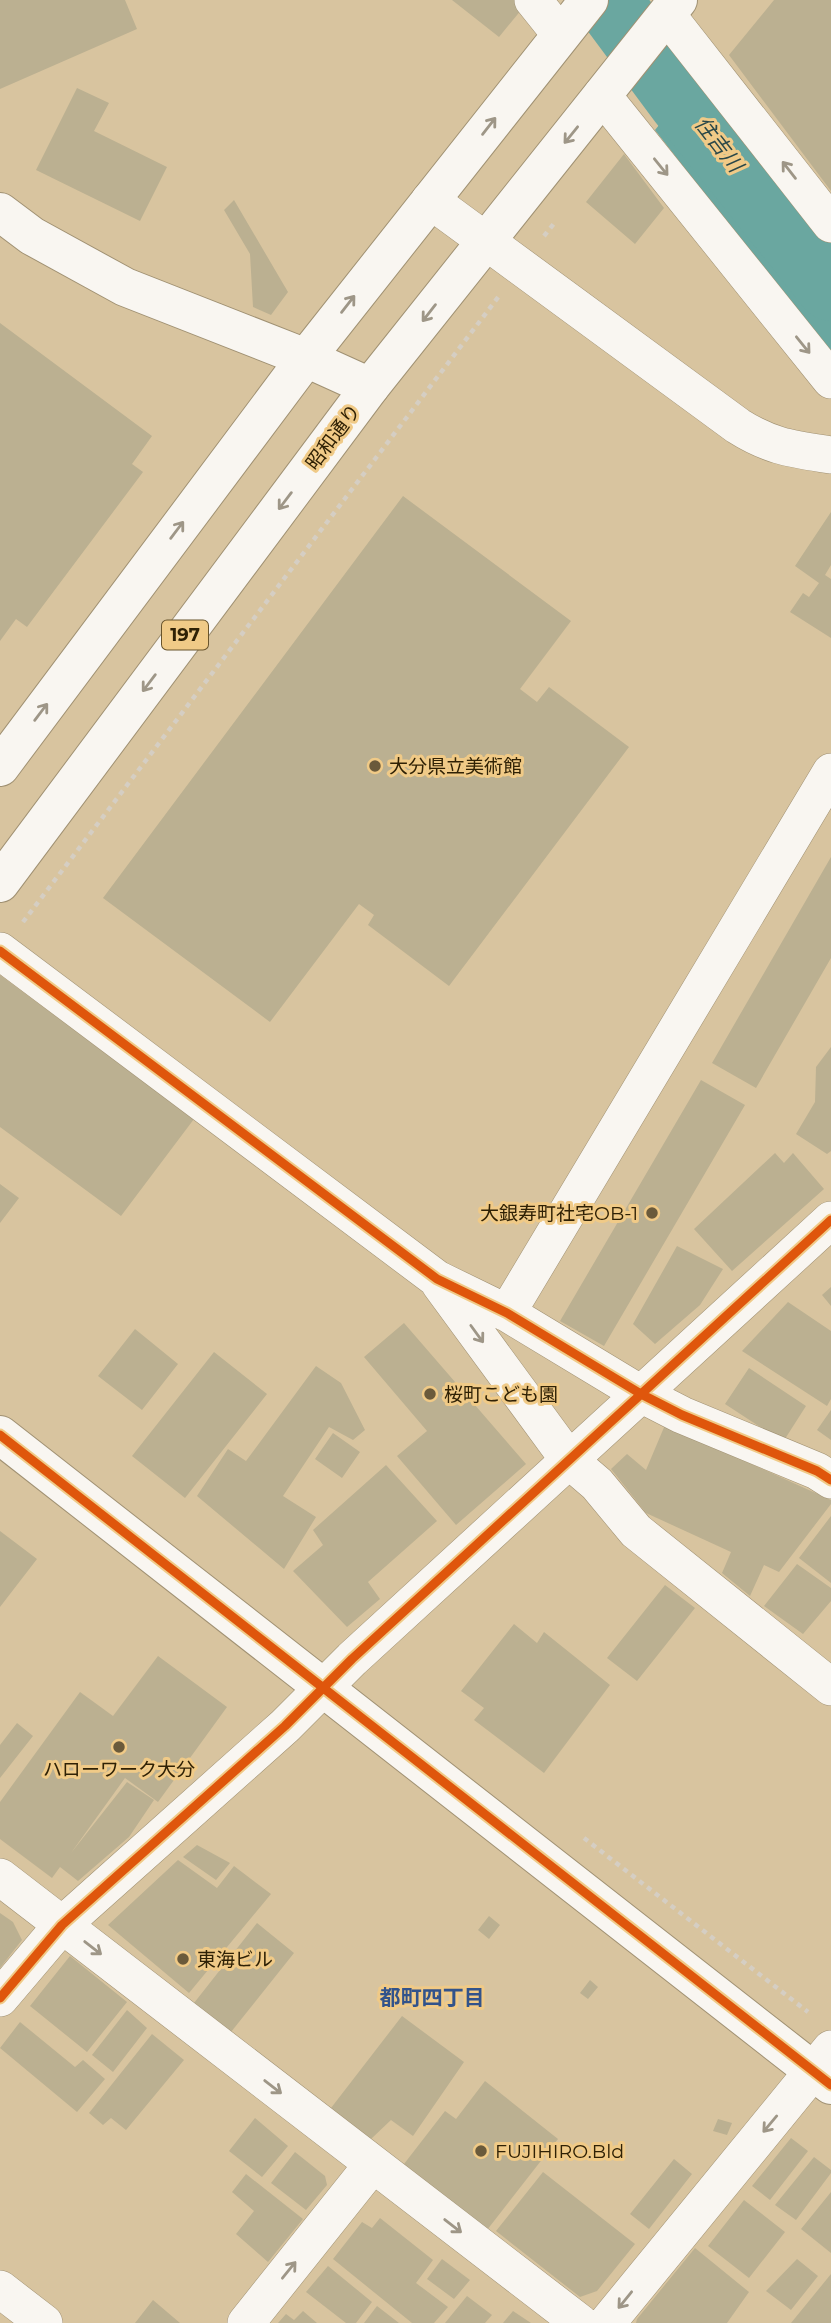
<svg xmlns="http://www.w3.org/2000/svg" width="831" height="2323" font-family="Montserrat,'Noto Sans JP',sans-serif">
	<rect width="100%" height="100%" fill="#d8c49f"/>
	<path fill="#6aa7a0" d="M692,84L831,261V357L655,130Z"/>
	<g fill="none" stroke-linecap="round" stroke-linejoin="round">
		<path stroke="#6aa7a0" stroke-width="68" d="M607,0L682,101L831,287"/>
	</g>
	<path fill="#bbb091" d="M0,0H125L137,29L0,89Z
		M452,0H515L522,9L499,37Z
		M774,0H831V191L729,55Z
		M77,88L109,103L94,131L167,167L140,221L36,170Z
		M624,154L664,208L635,244L586,202Z
		M234,200L288,292L271,315L253,307L250,254L224,210Z
		M0,323L152,436L132,464L143,472L27,627L16,619L0,641Z
		M403,496L571,621L520,689L537,702L549,687L629,747L449,986L368,925L374,915L359,904L270,1022L103,898Z
		M831,512V565L825,575L831,579V638L790,612L803,593L809,597L819,583L795,566Z
		M831,857V958L756,1088L712,1063Z
		M0,975L194,1119L121,1216L0,1127Z
		M831,1047V1151L827,1154L796,1134L815,1102L816,1067Z
		M701,1080L745,1105L604,1346L560,1321Z
		M775,1153L784,1163L793,1153L824,1189L732,1271L694,1229Z
		M0,1184L19,1198L0,1223Z
		M677,1246L723,1269L700,1305L655,1344L633,1324Z
		M831,1287V1306L822,1295Z
		M788,1302L831,1331V1399L827,1406L742,1351Z
		M404,1323L526,1464L456,1525L397,1456L427,1431L364,1357Z
		M135,1329L178,1364L142,1410L98,1376Z
		M214,1352L267,1394L185,1498L132,1456Z
		M316,1366L341,1383L365,1430L353,1440L329,1427L283,1496L316,1517L284,1569L197,1496L228,1449L246,1461Z
		M749,1368L806,1406L783,1442L725,1404Z
		M831,1410V1440L817,1430Z
		M665,1425L831,1500V1504L779,1572L764,1565L750,1596L722,1573L731,1552L646,1513L611,1469L627,1454L646,1470Z
		M333,1433L360,1452L342,1478L315,1459Z
		M386,1465L437,1521L368,1582L380,1599L347,1627L293,1571L323,1545L313,1530Z
		M831,1516V1583L799,1558Z
		M0,1531L37,1559L0,1607Z
		M797,1564L831,1588V1601L803,1634L764,1606Z
		M665,1585L695,1608L637,1681L607,1658Z
		M514,1624L537,1643L544,1632L610,1685L544,1773L474,1720L484,1708L461,1691Z
		M158,1656L227,1707L158,1802L125,1778L71,1853L127,1782L154,1800L129,1837L78,1881L60,1867L52,1878L0,1839V1802L80,1692L113,1716Z
		M17,1723L33,1736L0,1778V1745Z
		M197,1845L230,1863L216,1880L183,1857Z
		M178,1860L217,1888L234,1866L271,1894L189,1993L108,1925Z
		M0,1913L13,1922L22,1940L0,1968Z
		M489,1916L500,1925L489,1939L478,1930Z
		M257,1923L294,1953L231,2032L194,2003Z
		M70,1956L127,2002L87,2052L30,2006Z
		M590,1980L598,1987L588,1999L580,1993Z
		M127,2010L147,2028L113,2072L92,2055Z
		M402,2016L464,2062L413,2136L391,2120L371,2139L331,2108Z
		M20,2022L75,2067L83,2060L105,2079L77,2112L0,2048Z
		M152,2034L184,2060L126,2130L111,2118L103,2125L89,2113Z
		M485,2081L558,2139L487,2230L404,2164L445,2111L456,2119Z
		M255,2118L288,2146L262,2177L229,2151Z
		M718,2119L732,2123L727,2135L713,2131Z
		M791,2138L808,2151L770,2200L752,2186Z
		M295,2152L325,2176L327,2185L306,2210L271,2183Z
		M814,2157L831,2170V2173L796,2220L775,2205Z
		M674,2159L692,2174L649,2229L630,2214Z
		M543,2172L635,2244L597,2291L580,2297L496,2231Z
		M246,2174L303,2219L268,2262L236,2234L254,2211L232,2192Z
		M831,2192V2253L801,2229Z
		M744,2200L785,2232L749,2278L708,2246Z
		M380,2218L433,2260L416,2283L448,2307L434,2323H412L333,2259L362,2222L372,2228Z
		M695,2248L749,2292L727,2323H636L637,2319Z
		M442,2259L470,2280L454,2299L427,2279Z
		M797,2259L818,2276L791,2310L766,2291Z
		M328,2266L372,2302L356,2323H346L306,2292Z
		M831,2274V2323H791Z
		M467,2296L492,2315L485,2323H445Z
		M153,2300L180,2323H135Z
		M377,2306L399,2323H364Z
		M303,2311L317,2323H278L286,2314L294,2320Z
		M513,2311L531,2323H503Z"/>
	<g fill="none" stroke-linecap="round" stroke-linejoin="round">
		<g stroke="#a09173" stroke-width="38">
			<path id="minor" d="M533,0L561,35
				M667,15L831,224
				M602,95L831,380
				M430,200L738,426C771,447 793,449 831,455
				M0,951L437,1279L507,1313L641,1394L682,1415L817,1471L831,1480
				M440,1284L569,1460L597,1484L636,1531L831,1687
				M507,1313L831,772
				M0,1877L580,2323
				M0,1998L62,1925L285,1726L352,1659L831,1220
				M0,2289L44,2323
				M246,2323L373,2164
				M607,2323L831,2049"/>
		</g>
		<g stroke="#a09173" stroke-width="40">
			<path id="tertiary" d="M0,212L32,236L125,287L306,358L370,387
				M0,1435L831,2085"/>
		</g>
		<g stroke="#a09173" stroke-width="40">
			<path id="trunk" d="M0,767L306,358L589,0
				M0,883L370,387L678,0"/>
		</g>
		<path stroke="#d5cec3" stroke-width="4.5" stroke-dasharray="5 5" stroke-linecap="butt" d="M544,236L556,221
			M23,922L499,296
			M584,1838L808,2012"/>
		<use href="#minor" stroke="#f9f6f1" stroke-width="37"/>
		<use href="#tertiary" stroke="#f9f6f1" stroke-width="38"/>
		<use href="#trunk" stroke="#f9f6f1" stroke-width="38"/>
		<g stroke="#f0ca87" stroke-width="13">
			<path id="cycleway" d="M0,951L437,1279L507,1313L641,1394L682,1415L817,1471L831,1480
				M0,1435L831,2085
				M0,1998L62,1925L285,1726L352,1659L831,1220"/>
		</g>
		<use href="#cycleway" stroke="#df560c" stroke-width="9"/>
	</g>
	<defs><path id="oneway-shaft" d="M-6 0H5M1.5-3L5.5 0L1.5 3" fill="none" stroke-width="1.6" stroke-linecap="round" stroke-linejoin="round" transform="scale(1.75)"/></defs>
	<g stroke="#9e9687">
		<use href="#oneway-shaft" transform="translate(489 126) rotate(-52)"/>
		<use href="#oneway-shaft" transform="translate(571 135) rotate(129)"/>
		<use href="#oneway-shaft" transform="translate(661 167) rotate(51)"/>
		<use href="#oneway-shaft" transform="translate(789 170) rotate(-128)"/>
		<use href="#oneway-shaft" transform="translate(348 304) rotate(-52)"/>
		<use href="#oneway-shaft" transform="translate(429 313) rotate(128)"/>
		<use href="#oneway-shaft" transform="translate(803 345) rotate(51)"/>
		<use href="#oneway-shaft" transform="translate(285 501) rotate(127)"/>
		<use href="#oneway-shaft" transform="translate(177 530) rotate(-53)"/>
		<use href="#oneway-shaft" transform="translate(149 683) rotate(127)"/>
		<use href="#oneway-shaft" transform="translate(41 712) rotate(-53)"/>
		<use href="#oneway-shaft" transform="translate(477 1334) rotate(54)"/>
		<use href="#oneway-shaft" transform="translate(93 1948) rotate(38)"/>
		<use href="#oneway-shaft" transform="translate(273 2087) rotate(38)"/>
		<use href="#oneway-shaft" transform="translate(770 2124) rotate(130)"/>
		<use href="#oneway-shaft" transform="translate(453 2226) rotate(38)"/>
		<use href="#oneway-shaft" transform="translate(289 2270) rotate(-51)"/>
		<use href="#oneway-shaft" transform="translate(625 2300) rotate(129)"/>
	</g>
	<g fill="#6a5a3b" stroke="#f0ca87" stroke-width="2.5">
		<circle cx="375" cy="766" r="7"/>
		<circle cx="652" cy="1213" r="7"/>
		<circle cx="430" cy="1394" r="7"/>
		<circle cx="119" cy="1747" r="7"/>
		<circle cx="183" cy="1959" r="7"/>
		<circle cx="481" cy="2151" r="7"/>
	</g>
	<g text-anchor="middle" dominant-baseline="central" stroke-width="6" stroke-linejoin="round" paint-order="stroke">
		<rect fill="#f0ca87" stroke="#69542c" stroke-width="2" x="162" y="620.5" width="46" height="29" rx="5"/>
		<g font-size="18" font-weight="bold" fill="#2f2105">
			<text x="185" y="635">197</text>
		</g>
		<g font-size="19" fill="#2f2105" stroke="#f0ca87">
			<text transform="translate(333 437) rotate(-53)">昭和通り</text>
		</g>
		<g font-size="19" fill="#2f2105" stroke="#f0ca87" text-anchor="start">
			<text x="389" y="766">大分県立美術館</text>
			<text x="638" y="1213" text-anchor="end">大銀寿町社宅OB-1</text>
			<text x="444" y="1394">桜町こども園</text>
			<text x="119" y="1769" text-anchor="middle">ハローワーク大分</text>
			<text x="197" y="1959">東海ビル</text>
			<text x="495" y="2151">FUJIHIRO.Bld</text>
		</g>
		<g font-size="21" font-style="italic" fill="#2a4849" stroke="#f0ca87">
			<text transform="translate(719 144) rotate(52)">住吉川</text>
		</g>
		<g font-size="21" font-weight="bold" fill="#32538b" stroke="#f0ca87">
			<text x="432" y="1997">都町四丁目</text>
		</g>
	</g>
</svg>
